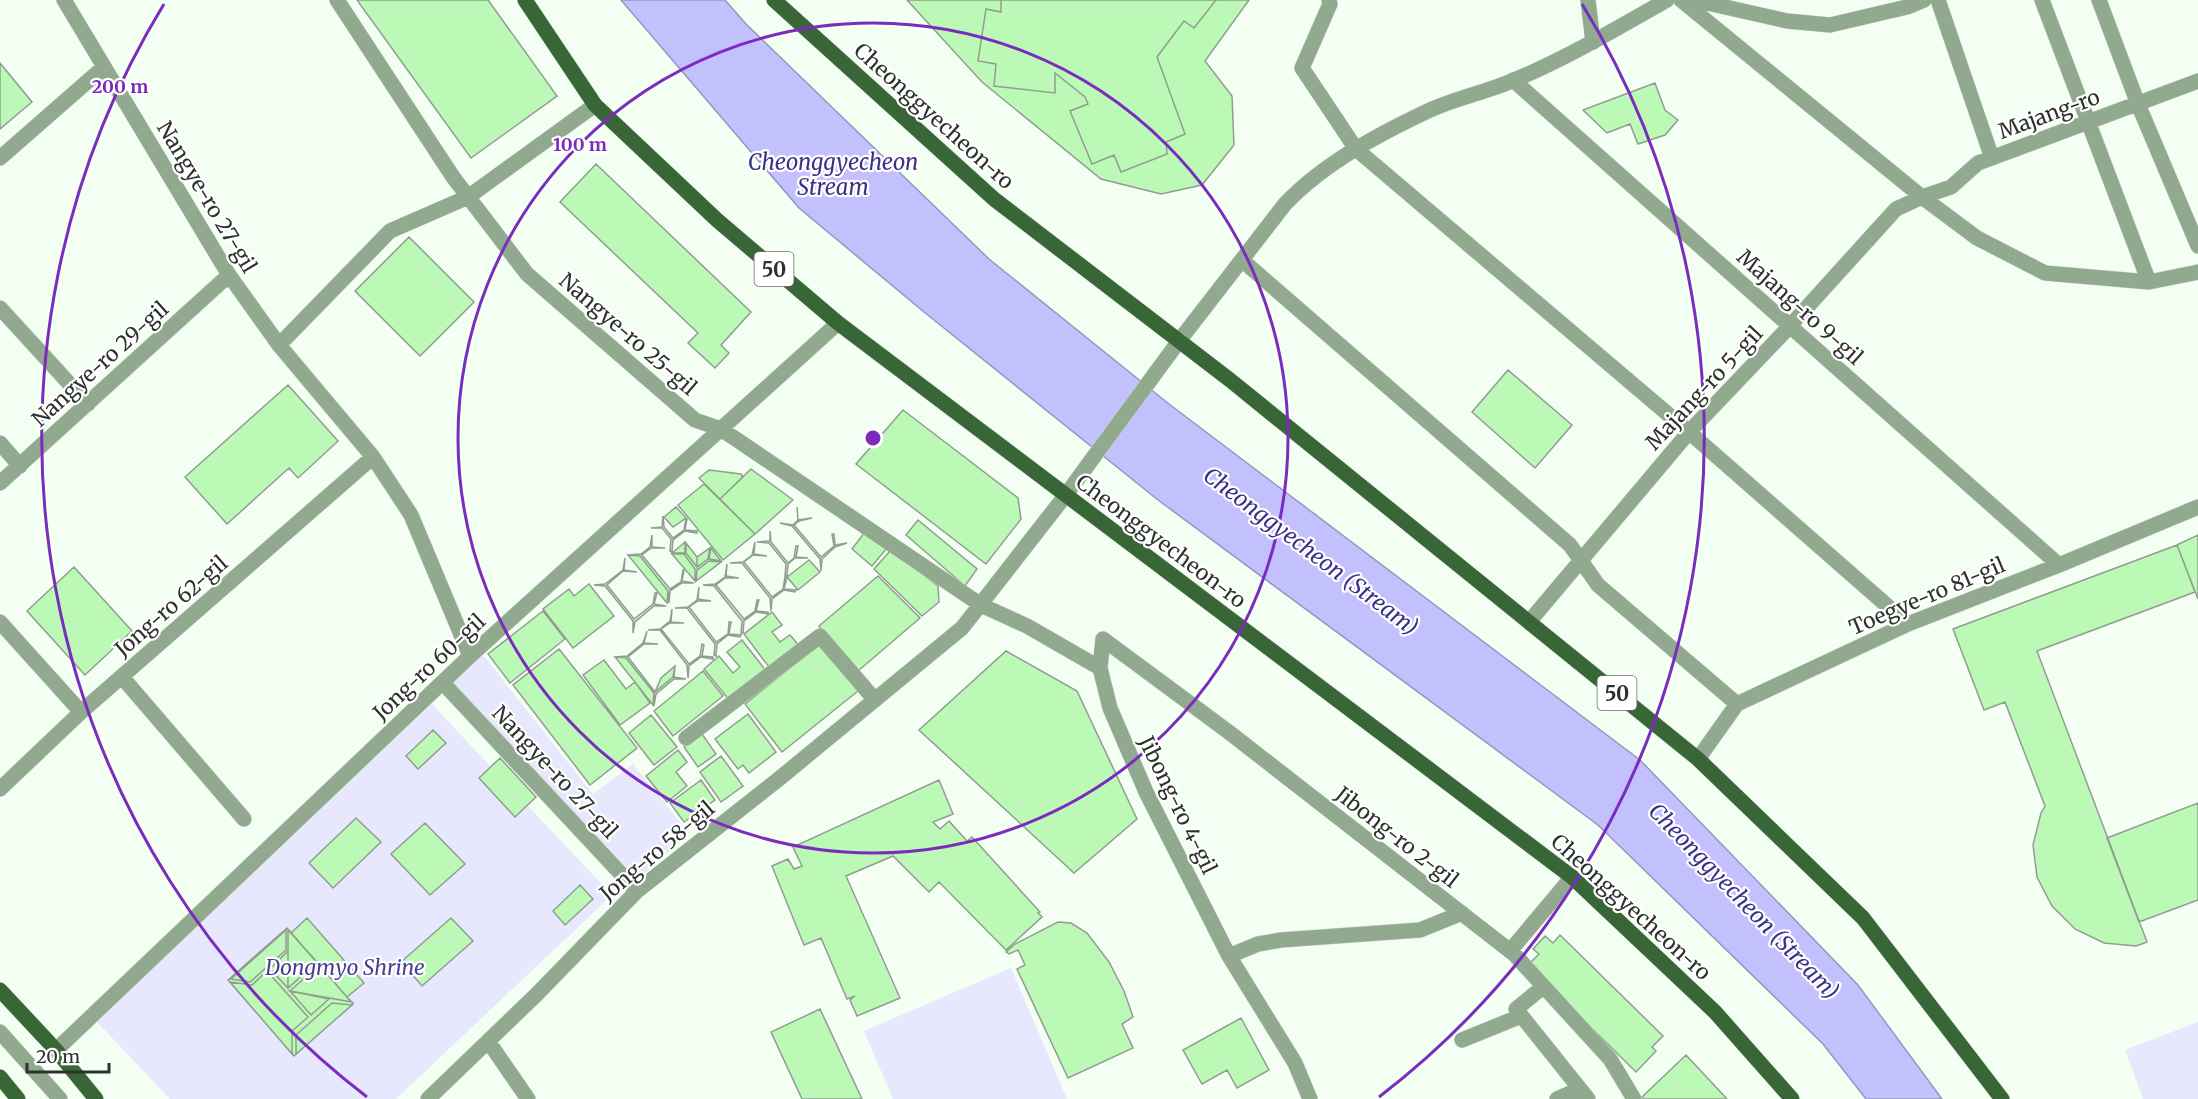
<svg xmlns="http://www.w3.org/2000/svg" width="2198" height="1099" font-family="Merriweather,serif">
	<rect width="100%" height="100%" fill="#f4fff3"/>
	<path fill="#e7e8fe" d="M480,651L593,794L633,764L689,833L644,874L637,877L629,873L452,682Z
		M432,704L490,766L500,758L536,797L528,806L612,895L396,1099H170L97,1022Z
		M1011,968L1067,1099H893L864,1031Z
		M2198,1022V1099H2143L2125,1050Z"/>
	<path fill="#c2c1fe" stroke="#9596bf" stroke-width="1.5" d="M621,0H725L746,24L989,259L1169,404L1640,760L1858,985L1942,1099H1866L1823,1044L1598,825L1158,500L924,312L799,208Z"/>
	<path fill="#bcf9b7" stroke="#919d90" stroke-width="1.5" d="M357,0H488L557,96L471,158Z
		M907,0H1249L1205,61L1232,96L1234,145L1202,185L1161,194L1101,179L982,82Z
		M1001,0H1216L1194,28L1184,21L1157,57L1185,134L1166,142L1167,154L1121,172L1114,155L1092,164L1070,111L1088,104L1085,97L1055,73V93L994,86L996,64L978,61L986,9L1001,12Z
		M0,63L32,102L0,129Z
		M1655,83L1665,110L1678,120L1665,135L1638,144L1630,124L1607,133L1583,110Z
		M596,164L751,312L721,345L729,353L715,368L688,343L698,333L560,202Z
		M409,237L474,302L420,356L355,291Z
		M1508,370L1572,425L1535,468L1472,412Z
		M288,385L338,441L298,478L289,468L227,524L185,477Z
		M903,410L1018,498L1021,519L986,564L856,464Z
		M751,469L793,500L755,534L720,499Z
		M709,470L741,474L743,477L720,499L699,478Z
		M704,484L755,534L723,560L678,505Z
		M676,507L686,518L673,527L664,517Z
		M797,507L798,520L812,518L799,521L794,525L821,557L834,546L832,534H834L835,545L847,543L835,547L822,559L821,571L820,559L792,526L780,523L793,525L798,520Z
		M663,516L664,527L673,538L684,530L686,518L687,519L685,530L697,531V533L685,531L673,540L672,552L670,551L671,539L662,528H651L662,527Z
		M918,520L977,569L965,586L906,535Z
		M770,531L771,542L788,563L794,558L796,546H798L796,557L808,558H795L788,564L787,576H785L786,564L769,543L757,542L770,541Z
		M865,532L887,548L872,566L852,549Z
		M652,535V547L665,548H651L642,555L670,589L681,582L683,570H684L682,581L694,583H682L670,591L669,603L668,591L640,556L628,555L641,554L650,547Z
		M2198,535V599L2177,545Z
		M685,542V553H672Z
		M685,542L686,553L697,567L708,559L710,548L709,559L721,561V562L709,561L697,570L696,581H695V569L684,554H672L685,553Z
		M755,542L754,554L767,556L753,555L744,562L772,597L783,589L785,577H787L784,589L796,590L795,592L784,590L772,599L771,611L770,598L742,563H730L743,562L752,555Z
		M686,543L697,557V567L686,553Z
		M2177,545L2195,592L2037,651L2147,942L2136,946L2104,943L2075,929L2052,906L2037,877L2033,845L2041,813L2045,806L2005,702L1984,710L1953,629Z
		M710,548L708,559L697,567V557Z
		M711,548L721,561L709,559Z
		M891,550L938,586L939,602L922,616L874,569Z
		M672,554H684L695,569V581Z
		M628,555L640,556L668,591L667,603Z
		M625,558L624,570L637,572L623,571L607,585L634,619L653,604L655,593H657L654,604L666,606H654L635,622L633,633V621L605,586L594,585L605,584L623,570Z
		M809,560L820,572L798,590L787,577Z
		M709,561L721,562L696,581L697,570Z
		M727,564L726,576L739,578H725L716,585L744,619L755,611L757,600H759L756,611L768,612V614L756,612L744,621L743,633H741L742,621L714,586L703,585L715,584L725,577Z
		M74,567L132,631L85,675L27,611Z
		M878,576L920,618L858,671L819,626Z
		M589,584L614,616L573,648L543,609L569,589L574,596Z
		M699,587L698,599L711,601H698L689,607L716,642L728,634L729,622H731L729,634L741,635L740,637L728,635L717,644L716,656L714,655L715,644L687,608H675L688,607L697,600Z
		M672,609L671,622L684,623H670L661,629L689,664L700,656L702,644L704,645L702,656L713,657V659L701,657L689,666L688,678L687,665L660,630H648L660,629L670,621Z
		M543,611L565,639L510,683L488,654Z
		M772,612L782,625L772,632L780,642L790,635L801,648L772,671L744,634Z
		M647,631L644,643L658,644H644L628,657L655,692L673,677L675,666L674,677L686,679H674L656,694L654,706V693L626,658L615,657L627,656L643,643Z
		M742,640L767,672L730,701L704,669L719,656L733,673L740,667L727,652Z
		M820,644L858,691L782,752L745,704Z
		M559,649L637,748L590,785L513,685Z
		M1006,651L1077,691L1137,819L1074,873L919,730Z
		M615,657L626,658L654,693L653,705Z
		M604,660L626,689L635,682L650,703L620,725L583,675Z
		M675,666L673,677L655,692L661,678Z
		M703,671L723,696L673,736L654,711Z
		M748,714L776,752L749,773L743,765L738,769L715,739Z
		M651,715L677,747L654,765L629,733Z
		M433,730L446,743L418,769L406,756Z
		M702,734L716,754L698,767L684,747Z
		M678,750L687,762L676,772L687,786L667,802L646,776Z
		M721,756L743,786L721,802L700,772Z
		M500,758L536,797L515,817L479,778Z
		M701,780L715,800L684,822L670,803Z
		M939,780L953,814L933,822L940,829L949,821L967,841L972,837L1040,912L1038,913L1042,917L1006,950L939,882L929,892L893,856L846,876L900,998L857,1016L850,1000L855,996L847,999L821,938L804,945L772,866L788,859L794,869L802,866L793,847Z
		M2198,803V900L2139,922L2107,838Z
		M356,818L381,842L333,888L309,863Z
		M425,823L465,864L430,895L391,854Z
		M580,885L593,899L565,925L553,911Z
		M307,918L364,983L347,997L291,933Z
		M451,918L473,941L422,986L401,962Z
		M1058,922L1071,923L1087,933L1109,962L1124,991L1133,1017L1122,1024L1133,1048L1068,1078L1017,969L1025,965L1018,950L1009,954L1006,952L1015,944Z
		M287,928L353,1004L294,1056L228,980Z
		M286,930V950L250,982L231,979Z
		M288,930L317,962L288,988Z
		M1560,935L1663,1036L1652,1047L1656,1051L1636,1072L1528,965L1539,954L1533,949L1545,936L1553,943Z
		M288,951V988L270,969Z
		M319,965L347,997L352,1002L290,991Z
		M267,971L308,1017L292,1031V1054L230,982L252,985Z
		M290,991L329,999L311,1015Z
		M332,1003L352,1005L296,1054V1035Z
		M820,1009L862,1099H802L771,1032Z
		M1241,1018L1269,1070L1237,1088L1227,1070L1202,1084L1183,1050Z
		M1686,1055L1727,1099H1644L1642,1097Z"/>
	<g fill="none" stroke-linecap="round" stroke-linejoin="round">
		<g stroke="#d0dacf" stroke-width="16">
			<path id="service" d="M0,1032L60,1099"/>
		</g>
		<g stroke="#d0dacf" stroke-width="16">
			<path id="minor" d="M64,0L229,275L279,345L373,457L411,515L470,656
				M337,0L453,177L527,274L695,420L721,429L981,605L1027,626L1100,668
				M1329,0L1330,4L1302,68L1356,149L1689,432L1908,624
				M1588,0L1593,42
				M1681,0L1922,197L1977,238L2045,273L2149,282L2198,272
				M1694,0L1787,21L1830,25L1907,7L1924,0
				M1938,0L1992,158
				M2042,0L2149,282
				M2099,0L2138,104L2198,246
				M1513,80L2059,565
				M0,158L104,67
				M1243,261L1570,545L1598,585L1737,704
				M0,308L88,404
				M279,345L390,231L468,197L595,105
				M0,443L20,466
				M0,483L229,275
				M0,622L81,712
				M1529,622L1689,432L1790,326L1896,209L1922,197L1951,187L1978,163L2198,81
				M1103,639L1230,733L1514,954L1610,1059L1634,1099
				M1103,639L1100,668L1110,708L1146,792L1229,956L1295,1063L1310,1099
				M122,677L244,819
				M443,683L637,891
				M686,738L820,636L875,700
				M1698,759L1737,704L1908,624L2059,565L2198,507
				M0,789L81,712L373,457
				M1510,951L1572,877
				M1229,956L1258,944L1281,940L1420,930L1462,913
				M1543,987L1516,1009L1588,1099
				M1462,1040L1521,1016
				M488,1041L528,1099
				M56,1050L470,656L838,323
				M428,1099L537,994L637,891L780,778L962,628L1065,496
				M1557,1099L1580,1089"/>
		</g>
		<g stroke="#d0dacf" stroke-width="16">
			<path id="tertiary" d="M1065,496L1179,341L1285,204C1324,163 1379,134 1430,110C1457,98 1486,92 1512,81C1566,59 1617,28 1667,0"/>
		</g>
		<g stroke="#d0dacf" stroke-width="16">
			<path id="primary" d="M525,0L595,105L717,220L838,323L1572,877L1715,1012L1792,1099
				M774,0L994,199L1230,380L1698,759L1863,918L2002,1099
				M0,990L56,1050L96,1099
				M0,1077L18,1099"/>
		</g>
		<use href="#service" stroke="#91aa8f" stroke-width="15"/>
		<use href="#minor" stroke="#91aa8f" stroke-width="15"/>
		<use href="#tertiary" stroke="#91aa8f" stroke-width="15"/>
		<use href="#primary" stroke="#396636" stroke-width="15"/>
	</g>
	<g fill="none" stroke="#7b2cbf" stroke-width="3">
		<circle cx="873" cy="438" r="415"/>
		<path d="M367 1097A831 831 0 0 1 164 4M1582 4A831 831 0 0 1 1379 1097"/>
	</g>
	<g text-anchor="middle" dominant-baseline="central" stroke-width="4.5" stroke-linejoin="round" paint-order="stroke">
		<g fill="#fff" stroke="#6c706c" stroke-width="1.5">
			<rect x="754.5" y="252" width="39" height="34" rx="4.5"/>
			<rect x="1597.5" y="676" width="39" height="34" rx="4.5"/>
		</g>
		<g font-size="20" font-weight="bold" fill="#2d322d">
			<text x="774" y="269">50</text>
			<text x="1617" y="693">50</text>
		</g>
		<g font-size="21" fill="#2d322d" stroke="#fff">
			<text transform="translate(2049 114) rotate(-20)">Majang-ro</text>
			<text transform="translate(934 116) rotate(42)">Cheonggyecheon-ro</text>
			<text transform="translate(207 197) rotate(59)">Nangye-ro 27-gil</text>
			<text transform="translate(1800 307) rotate(42)">Majang-ro 9-gil</text>
			<text transform="translate(628 334) rotate(41)">Nangye-ro 25-gil</text>
			<text transform="translate(100 364) rotate(-42)">Nangye-ro 29-gil</text>
			<text transform="translate(1704 388) rotate(-47)">Majang-ro 5-gil</text>
			<text transform="translate(1161 541) rotate(37)">Cheonggyecheon-ro</text>
			<text transform="translate(1927 596) rotate(-23)">Toegye-ro 81-gil</text>
			<text transform="translate(171 606) rotate(-41)">Jong-ro 62-gil</text>
			<text transform="translate(429 667) rotate(-43)">Jong-ro 60-gil</text>
			<text transform="translate(555 772) rotate(47)">Nangye-ro 27-gil</text>
			<text transform="translate(1178 805) rotate(64)">Jibong-ro 4-gil</text>
			<text transform="translate(1397 837) rotate(38)">Jibong-ro 2-gil</text>
			<text transform="translate(657 851) rotate(-40)">Jong-ro 58-gil</text>
			<text transform="translate(1631 907) rotate(42)">Cheonggyecheon-ro</text>
		</g>
		<g font-size="21" font-style="italic" fill="#4a3f95" stroke="#fff">
			<text x="345" y="967">Dongmyo Shrine</text>
		</g>
		<g font-size="22" font-style="italic" fill="#3e3086" stroke="#fff">
			<text x="833" y="162">Cheonggyecheon<tspan x="833" dy="25">Stream</tspan></text>
			<text transform="translate(1311 551) rotate(37)">Cheonggyecheon (Stream)</text>
			<text transform="translate(1744 901) rotate(46)">Cheonggyecheon (Stream)</text>
		</g>
	</g>
	<circle cx="873" cy="438" r="9" fill="#7b2cbf" stroke="#fff" stroke-width="3"/>
	<g font-size="18" text-anchor="middle" font-weight="bold" fill="#7b2cbf" stroke="#fff" stroke-width="4.5" stroke-linejoin="round" paint-order="stroke">
		<text x="120" y="93">200 m</text>
		<text x="580" y="151">100 m</text>
	</g>
	<path d="M27 1063v9h82v-9" fill="none" stroke="#2d322d" stroke-width="3"/>
	<text x="36" y="1063" font-size="18" fill="#2d322d" stroke="#ffffff" stroke-width="4.5" paint-order="stroke">20 m</text>
</svg>
